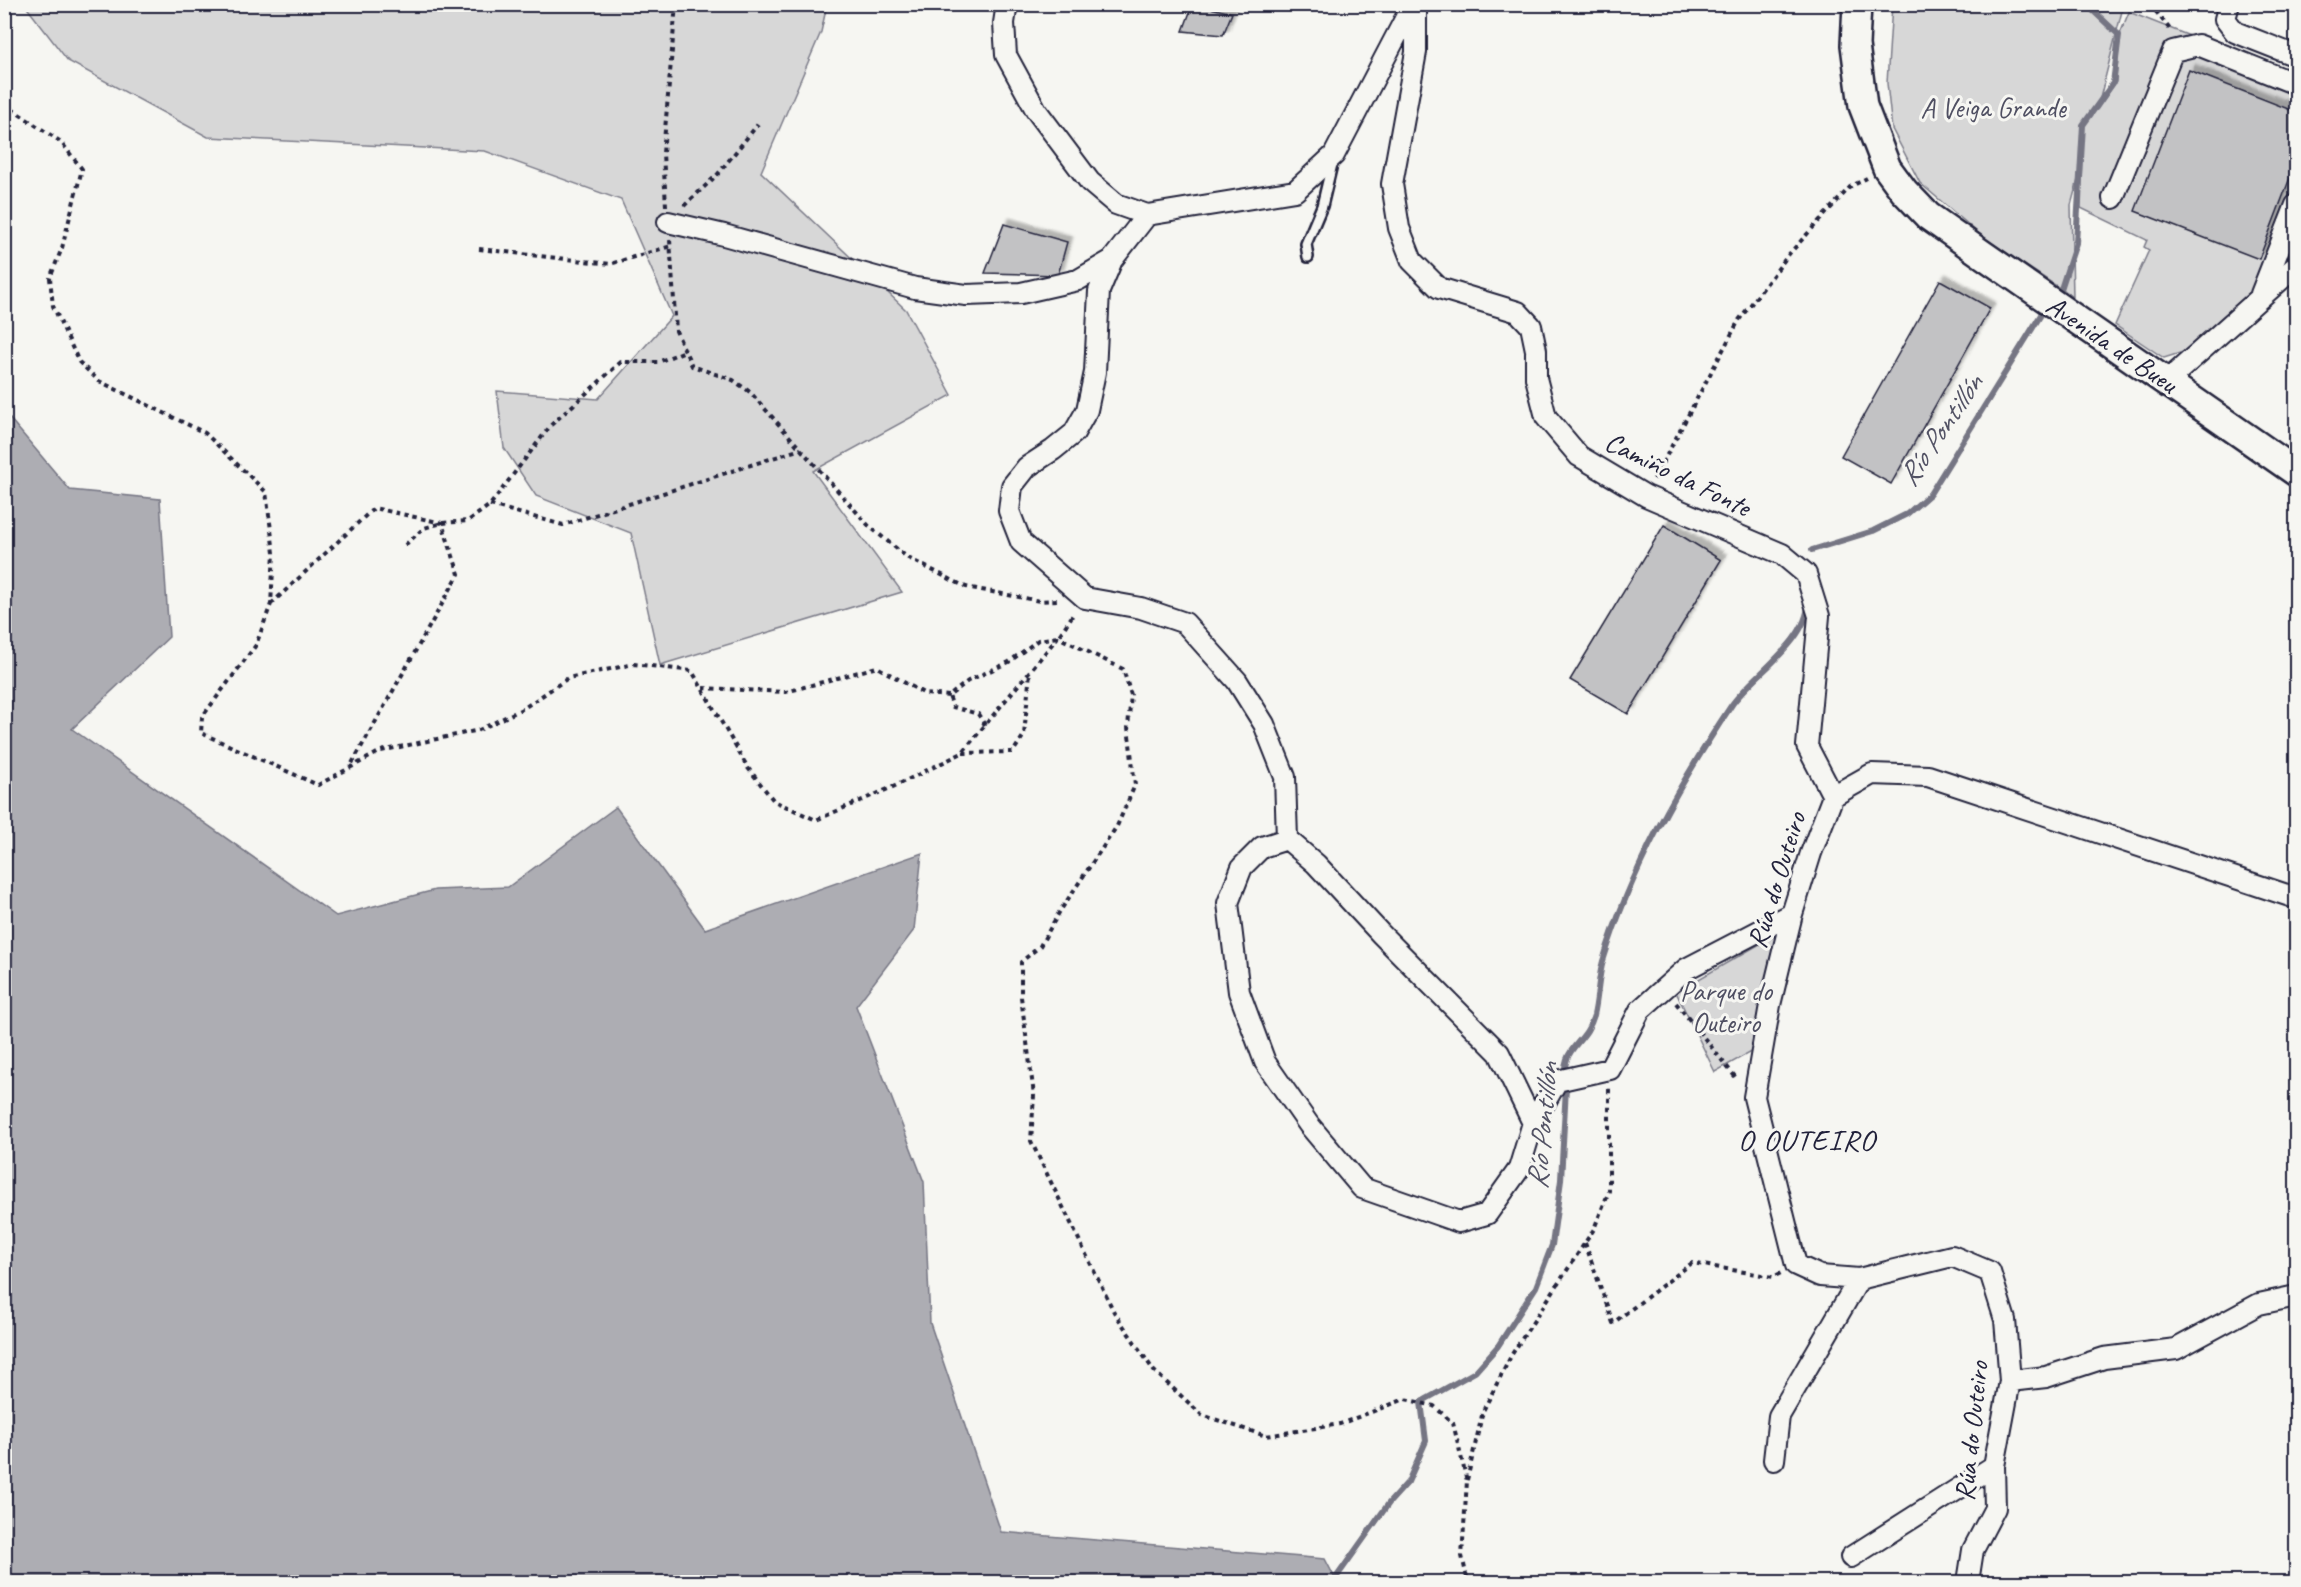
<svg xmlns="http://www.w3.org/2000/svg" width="2301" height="1587" font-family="Caveat,sans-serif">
	<defs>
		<filter id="shadow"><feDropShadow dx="5.5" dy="-5.5" stdDeviation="1.5" flood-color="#0004"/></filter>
	</defs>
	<rect width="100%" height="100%" fill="#f6f6f2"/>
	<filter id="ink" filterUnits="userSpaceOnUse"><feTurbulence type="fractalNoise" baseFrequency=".0167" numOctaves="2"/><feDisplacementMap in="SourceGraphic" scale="12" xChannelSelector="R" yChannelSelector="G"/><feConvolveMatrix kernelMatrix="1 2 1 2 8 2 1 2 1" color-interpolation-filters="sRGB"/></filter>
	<g filter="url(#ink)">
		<path fill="#d7d7d7" stroke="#7c7c89" stroke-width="1.5" d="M25,5H827L821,32L761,172L906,310L952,395L813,471L902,592L660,665L631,533L536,496L504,448L497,391L598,399L672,316L621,200L485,151L208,137L68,61Z
			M1892,5H2120L2122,11L2097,110L2116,82L2120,34L2129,12L2296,78V248L2284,262L2183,352L2164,358L2115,325L2149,250L2144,247L2147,240L2081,208L2083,161L2071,205L2073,297L1984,238L1920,183L1892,129L1887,83Z
			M1779,933L1756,1049L1715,1072L1676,992Z"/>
		<path fill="#adadb3" stroke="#757583" stroke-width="1.5" d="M5,413L70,490L160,499L169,637L72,729L336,916L435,890L508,887L616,807L705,929L922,853L914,930L856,1006L924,1182L930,1323L1001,1532L1325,1559L1337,1582H5Z"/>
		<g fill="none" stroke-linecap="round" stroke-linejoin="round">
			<path stroke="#757583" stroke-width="6" d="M2061,289L2076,243L2083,125L2113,83L2119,35L2086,4
				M1812,550L1873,531L1907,514L1930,494L2042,313
				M1333,1582L1389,1503L1408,1482L1426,1441L1421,1402L1475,1372L1498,1346L1536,1287L1552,1245L1561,1180L1566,1087C1558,1046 1585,1047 1594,1015C1598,998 1598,979 1603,961C1631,869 1678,786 1731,706C1751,676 1808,642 1808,603"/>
		</g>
		<path fill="#c2c2c4" stroke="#22223b" stroke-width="1.5" filter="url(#shadow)" d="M1193,4L1232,13L1223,35L1183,31Z
			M2189,70L2296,112V162L2259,259L2135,211Z
			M1004,224L1067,242L1058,275L985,273Z
			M1940,280L1990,308L1891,484L1841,456Z
			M1664,525L1721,560L1628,714L1570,680Z"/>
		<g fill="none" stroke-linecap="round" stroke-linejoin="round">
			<g stroke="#22223b" stroke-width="14">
				<path id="service" d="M1308,257L1306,244L1322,206L1333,160"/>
			</g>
			<g stroke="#22223b" stroke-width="24">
				<path id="minor" d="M1007,4L1004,23L1006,55L1036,110L1090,182L1116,204L1147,215L1295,191L1334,155L1413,4
					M1416,4V52L1392,184L1399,228L1412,261L1439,288L1518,312L1531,326L1536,350V378L1546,417L1579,456L1646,496L1782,554L1806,574L1819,616L1807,746L1833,796
					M2229,4L2225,19L2235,32L2296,56
					M2113,198L2173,51L2198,45L2296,84
					M1147,215L1112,260L1099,291L1095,372L1087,410L1074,433L1053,450L1027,467L1012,486L1009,511L1021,542L1085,598L1141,608L1185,623L1237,681L1264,724L1285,777L1287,839
					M668,222L724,235L915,288L966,295L1021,293L1078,280L1112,260
					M2261,294L2296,205
					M2167,381L2296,266
					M1287,839L1262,847L1242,867L1228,903L1239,992L1265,1062L1309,1125L1362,1188L1459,1222L1487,1214L1519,1169L1533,1123L1557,1081L1610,1069L1640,1010L1686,969L1792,914
					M1287,839L1316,864L1381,934L1499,1053L1533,1123
					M2010,1381L2046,1377L2104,1358L2176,1349L2259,1304L2296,1296
					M1774,1460L1779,1416L1859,1279
					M1851,1557L1994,1466
					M1968,1582L1973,1550L1995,1508L1994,1466L2010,1381L2005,1320L1990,1272L1952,1256L1859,1279L1820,1276L1796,1265L1754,1097L1770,1005L1792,914L1811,853L1833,796L1872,774L1928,776L2296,898"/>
			</g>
			<g stroke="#22223b" stroke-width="32">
				<path id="secondary" d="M1857,4L1855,45L1863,106L1887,168L1904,191L1928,216L1982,254L2296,472"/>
			</g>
			<path stroke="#22223b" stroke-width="4" stroke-dasharray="4.5 4.5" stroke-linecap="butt" d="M2150,4L2172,32
				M4,104L61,142L82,169L62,248L50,278L53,306L79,362L99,381L205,433L266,492L274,553L271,604L256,645L202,717L201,733L318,785L381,751L479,730L524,708L568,678L634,664L692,671L748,768L774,801L816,820L895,786L962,753L1058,637L1123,669L1131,695L1128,727L1135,785L1117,826L1060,911L1040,946L1021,962V997L1034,1095L1031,1141L1114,1312L1154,1371L1202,1415L1266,1436L1340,1424L1405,1399L1434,1406L1453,1423L1467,1481L1462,1556L1468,1582
				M666,206L663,153L676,4
				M684,206L718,174L758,124
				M670,240L676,331L692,366L733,380L750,392L869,526L908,558L966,587L1040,601L1057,600
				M479,249L610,264L671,246
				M1654,479L1739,320L1789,254L1850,187L1867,178
				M490,505L563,525L801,449
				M405,545L424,528L442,523L468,521L490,505L551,425L621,362H658L685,351
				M271,604L374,508L442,523L459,574L350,767
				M703,688L786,692L877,667L925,694L949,696
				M985,725L978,714L953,707L949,696L968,681L1009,662L1038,640L1058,637L1074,613
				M963,753L1013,752L1024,735L1030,672
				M1676,1003L1737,1079
				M1585,1243L1613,1323L1692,1263L1773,1277L1781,1273
				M1467,1480L1483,1411L1512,1354L1594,1229L1609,1191V1088"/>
			<use href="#service" stroke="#f6f6f2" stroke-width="9"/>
			<use href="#minor" stroke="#f6f6f2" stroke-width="20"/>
			<use href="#secondary" stroke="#f6f6f2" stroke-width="27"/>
		</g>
	</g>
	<g text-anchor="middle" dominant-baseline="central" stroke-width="6" stroke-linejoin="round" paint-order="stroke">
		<g font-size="28" fill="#4f4f62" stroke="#f6f6f2">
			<text x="1993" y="107">A Veiga Grande</text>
			<text x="1726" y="990">Parque do<tspan x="1726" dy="32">Outeiro</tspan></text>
		</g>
		<g font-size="28" fill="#22223b" stroke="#f6f6f2">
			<text transform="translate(2112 344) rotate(34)">Avenida de Bueu</text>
			<text transform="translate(1678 474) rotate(26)">Camiño da Fonte</text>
			<text transform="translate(1776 880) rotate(-73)">Rúa do Outeiro</text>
			<text transform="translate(1971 1431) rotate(-84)">Rúa do Outeiro</text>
		</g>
		<g font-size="30" font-style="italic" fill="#535365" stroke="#f6f6f2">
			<text transform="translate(1940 430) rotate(-56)">Río Pontillón</text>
			<text transform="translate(1542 1126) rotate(-85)">Río Pontillón</text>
		</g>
		<g font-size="30" letter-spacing="1.5" fill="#22223b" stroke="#f6f6f2">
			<text x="1807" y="1140">O OUTEIRO</text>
		</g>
	</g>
	<rect width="2301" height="1587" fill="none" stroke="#f6f6f2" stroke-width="24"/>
	<rect x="12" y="12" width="2277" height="1563" fill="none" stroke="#22223b" stroke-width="2" filter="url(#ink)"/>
</svg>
